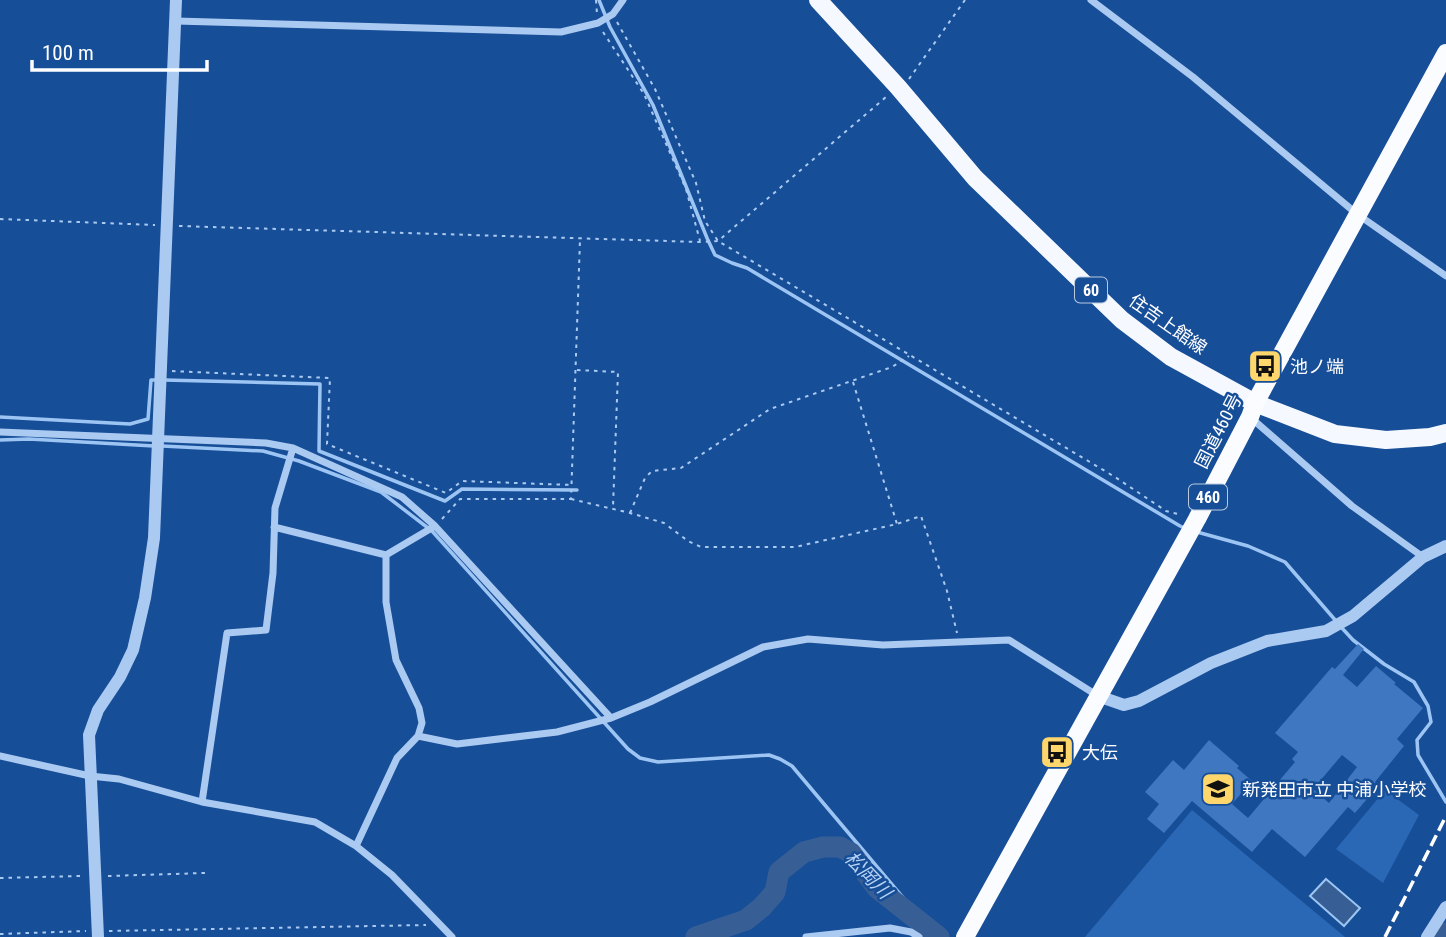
<svg xmlns="http://www.w3.org/2000/svg" width="1446" height="937" font-family="'Roboto Condensed','Noto Sans JP',sans-serif">
	<rect width="100%" height="100%" fill="#174e98"/>
	<path fill="#2a68b6" d="M1385,790L1419,815L1383,883L1336,849Z
		M1192,810L1345,937H1085Z"/>
	<path fill="#375f95" stroke="#9dc5f4" stroke-width="2" d="M1326,879L1360,908L1344,926L1310,896Z"/>
	<g fill="none" stroke-linecap="round" stroke-linejoin="round">
		<path stroke="#9dc5f4" stroke-width="3.5" d="M599,0L610,27L653,105L707,238L715,255L732,263L747,268L1180,526L1187,529
			M164,380L320,384L319,451L445,501L462,489L577,490
			M0,417L130,424L148,419L151,380H156
			M0,440L29,439L154,446
			M162,446L263,451L299,461L381,492L432,531L628,749L640,758L658,762L769,755L780,759L792,766L905,900L917,921
			M1197,532L1248,546L1285,562L1336,621
			M1341,627L1353,640L1384,664L1414,682L1428,706L1431,722L1417,740L1418,755L1446,802"/>
		<path stroke="#375f95" stroke-width="21" d="M696,937L746,920L762,907L775,892L779,872L804,852L823,847H840L851,853L877,888L939,937
			M1437,937L1446,933"/>
	</g>
	<path fill="#3f77c0" fill-rule="evenodd" d="M1358,644L1364,649L1343,675L1357,687L1376,666L1396,683L1394,684L1423,708L1397,739L1404,746L1375,782L1379,785L1355,813L1348,807L1305,857L1272,829L1252,852L1192,801L1164,833L1147,819L1159,804L1145,792L1173,760L1184,770L1209,740L1239,766L1237,768L1252,781L1232,804L1248,818L1295,762L1292,759L1298,752L1275,733L1332,667L1335,669ZM1342,755L1357,767L1329,803L1313,789Z"/>
	<g fill="none" stroke-linecap="round" stroke-linejoin="round">
		<path stroke="#abcaf2" stroke-width="2" stroke-dasharray="3.5 5" stroke-linecap="butt" d="M596,0L597,14
			M617,22L655,89L696,183L705,221L718,241L1115,477L1166,511L1182,515
			M603,32L644,94L686,189L700,241
			M909,79L965,0
			M0,219L155,225
			M179,226L700,242L718,241L886,97
			M577,370L618,372L613,507
			M172,371L330,378L327,444L446,493L462,481L572,485
			M853,382L897,524
			M571,499L630,513L664,523L688,541L701,547H795L897,524L921,516L947,591L957,633
			M630,513L645,478L652,471L681,468L770,409L892,367L909,356
			M442,519L460,499H571L580,240
			M108,876L205,873
			M0,878L81,876
			M109,931L426,925
			M0,934L86,931"/>
		<path stroke="#abcaf2" stroke-width="7" d="M1091,0L1193,77L1357,214L1446,276
			M176,21L561,32L598,23L613,14L623,0
			M1250,417L1352,506L1423,557
			M0,432L266,443L293,448L402,497L435,526L611,718
			M274,527L386,555
			M418,736L422,723L419,708L396,660L386,602V555L435,526
			M0,756L90,776L119,779L202,802L315,822L356,846L392,875L452,937
			M202,802L227,633L266,630L273,573L275,508L293,448
			M356,846L397,758L418,736L457,744L557,732L611,718L650,702L763,647L808,639L883,645L1009,640L1098,696
			M806,937L890,928L911,932L919,937"/>
		<path stroke="#abcaf2" stroke-width="12" d="M1098,696L1124,705L1139,701L1211,663L1267,641L1326,631L1353,616L1423,557L1446,546
			M98,937L89,735L98,710L120,677L133,650L145,598L154,538L176,0
			M1427,937L1446,907"/>
		<path stroke="#f5f9ff" stroke-width="18" d="M818,0L898,87L975,178L1122,320L1171,357L1255,403L1335,434L1386,440L1430,437L1446,433"/>
		<path stroke="#fafcff" stroke-width="18" d="M965,937L1197,519L1250,417L1255,403L1446,53"/>
		<path stroke="#fff" stroke-width="3.5" stroke-dasharray="12 5" stroke-linecap="butt" d="M1385,937L1446,816"/>
	</g>
	<defs>
		<g id="bus-square" transform="scale(1.75)"><rect x="-9" y="-9" width="18" height="18" rx="4" fill="#ffd66b" stroke="#174e98"/><path d="M-5-6H5V4H4V6H2V4H-2V6H-4V4H-5ZM-3.5-4V0h7V-4ZM-3.5 1.2v1.5H-2V1.2ZM2 1.2v1.5H3.5V1.2Z" fill="#111"/></g>
		<g id="school-square" transform="scale(1.75)"><rect x="-9" y="-9" width="18" height="18" rx="4" fill="#ffd66b" stroke="#174e98"/><path d="M0-5L7-2L0 1L-7-2ZM-4 1L0 2.5L4 1V4Q0 6-4 4Z" fill="#111"/></g>
	</defs>
	<g fill-rule="evenodd">
		<use href="#bus-square" x="1265" y="366"/>
		<use href="#bus-square" x="1057" y="752"/>
		<use href="#school-square" x="1218" y="789"/>
	</g>
	<g text-anchor="middle" dominant-baseline="central" stroke-width="5" stroke-linejoin="round" paint-order="stroke">
		<g fill="#174e98" stroke="#b9cae0" stroke-width="2">
			<rect x="1075" y="277.5" width="32" height="25" rx="5"/>
			<rect x="1189" y="484.5" width="38" height="25" rx="5"/>
		</g>
		<g font-size="16" font-weight="bold" fill="#fff">
			<text x="1091" y="290">60</text>
			<text x="1208" y="497">460</text>
		</g>
		<g font-size="18" fill="#fff" stroke="#174e98">
			<text transform="translate(1168 324) rotate(35)">住吉上館線</text>
			<text transform="translate(1218 431) rotate(-63)">国道460号</text>
		</g>
		<g font-size="18" fill="#fff" stroke="#174e98" text-anchor="start">
			<text x="1290" y="366">池ノ端</text>
			<text x="1082" y="752">大伝</text>
			<text x="1242" y="789">新発田市立 中浦小学校</text>
		</g>
		<g font-size="19" font-style="italic" fill="#b7d4f8" stroke="#174e98">
			<text transform="translate(868 875) rotate(46)">松岡川</text>
		</g>
	</g>
	<path d="M32 60v10h175v-10" fill="none" stroke="#ffffff" stroke-width="3.5"/>
	<text x="42" y="60" font-size="21" fill="#ffffff" stroke="#174e98" stroke-width="5" paint-order="stroke">100 m</text>
</svg>
